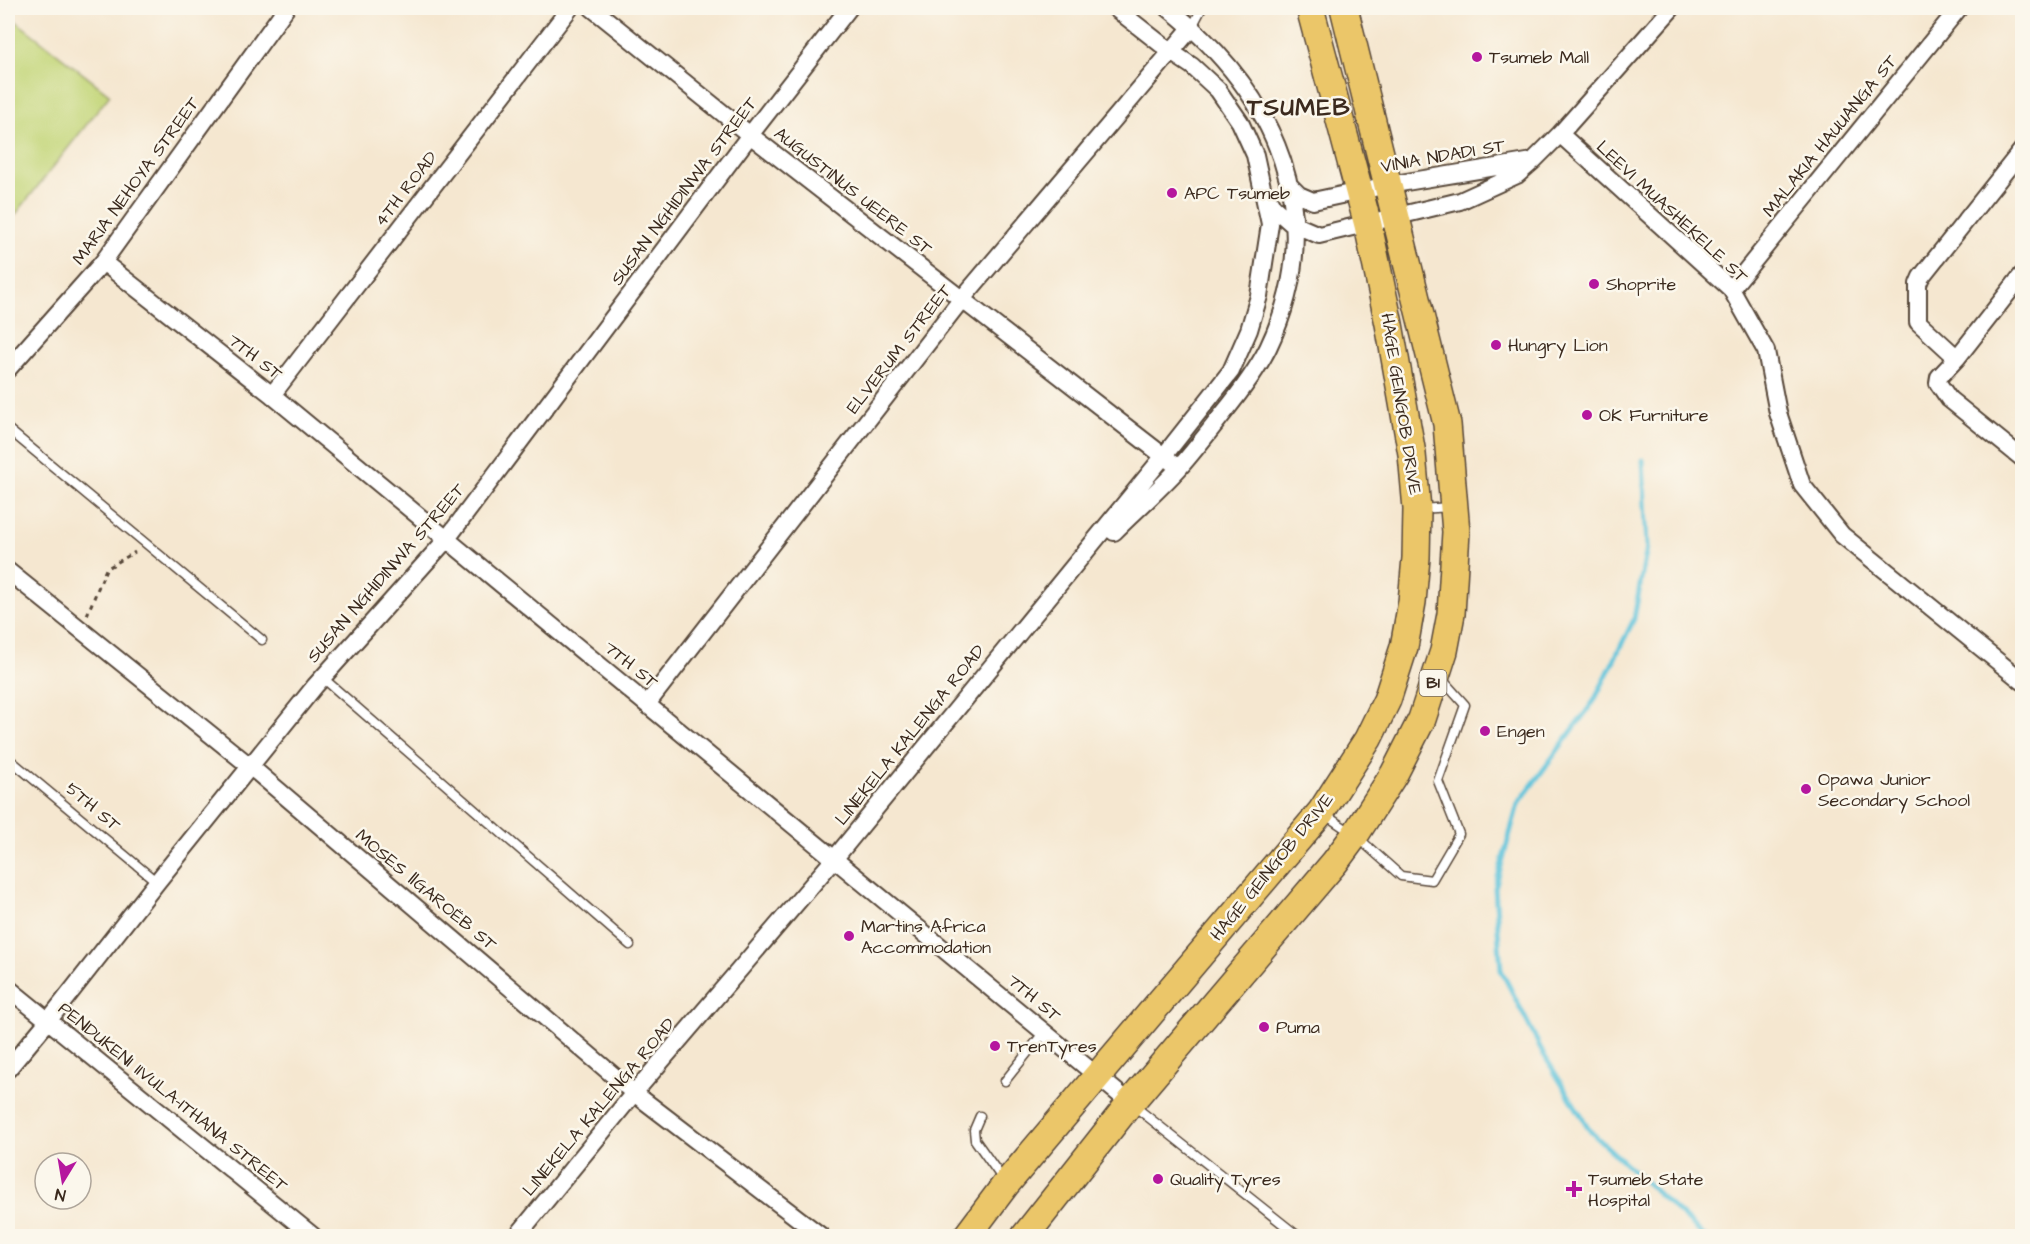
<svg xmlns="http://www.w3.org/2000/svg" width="2030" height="1244" font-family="'Architects Daughter',sans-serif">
	<rect width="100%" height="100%" fill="#fbf7ec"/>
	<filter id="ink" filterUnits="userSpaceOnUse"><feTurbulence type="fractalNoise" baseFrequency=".0167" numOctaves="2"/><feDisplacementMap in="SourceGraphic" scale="12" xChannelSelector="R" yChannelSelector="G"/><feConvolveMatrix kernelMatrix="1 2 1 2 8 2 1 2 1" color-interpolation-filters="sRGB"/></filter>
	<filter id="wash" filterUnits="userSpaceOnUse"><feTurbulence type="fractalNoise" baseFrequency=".008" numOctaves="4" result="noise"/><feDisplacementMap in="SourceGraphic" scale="24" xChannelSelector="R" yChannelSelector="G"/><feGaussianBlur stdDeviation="1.35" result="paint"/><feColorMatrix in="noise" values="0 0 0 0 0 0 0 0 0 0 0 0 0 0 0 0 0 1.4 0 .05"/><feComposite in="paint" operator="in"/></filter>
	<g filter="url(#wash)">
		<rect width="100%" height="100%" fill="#f5e7d0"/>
		<path fill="#c2d577" stroke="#7e804a" stroke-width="1.5" d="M8,15L110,95L8,224Z"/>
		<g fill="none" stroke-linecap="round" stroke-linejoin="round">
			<path stroke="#5cc2da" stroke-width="5" d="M1643,460L1647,547L1634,619L1594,701L1518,804L1495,888L1501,970L1544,1055L1591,1132L1704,1236"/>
		</g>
	</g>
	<g filter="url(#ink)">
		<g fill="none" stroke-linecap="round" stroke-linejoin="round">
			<g stroke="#574639" stroke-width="11">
				<path id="service" d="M1192,27L1202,8
					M8,429L262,640
					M1421,509L1450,507
					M323,678L630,945
					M8,758L157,882
					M1324,814L1355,835L1401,876L1432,880L1459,834L1438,781L1465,705L1440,677
					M1005,1081L1044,1032
					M1133,1105L1298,1236
					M980,1116L974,1130L975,1140L1004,1181"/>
			</g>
			<g stroke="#574639" stroke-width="20">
				<path id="minor" d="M592,8L750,135L1179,468
					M1560,134L1731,289L1766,351L1778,413L1802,485L1842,535L2022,681
					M1289,185L1299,195L1313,201L1388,185L1533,161
					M1267,196L1273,207L1291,223L1319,235L1460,201L1517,175L1533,161L1560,134L1672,8
					M103,262L272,395L1130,1103
					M2022,275L1957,358L1939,377L1938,383L1949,399L2022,458
					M1731,289L1959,8
					M1957,358L1918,322V284L1921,277L2022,150
					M8,369L103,262L286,8
					M272,395L570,8
					M1114,532C1135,511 1159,490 1179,468C1194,451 1208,433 1222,415C1239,394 1256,372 1268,348C1331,216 1276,93 1168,8
					M8,571L251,767L634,1093L821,1236
					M647,704L961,300L1192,27
					M8,988L313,1236
					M8,1069L48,1021L157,882L315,686L446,540L750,135L849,8
					M517,1236L634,1093L835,858L1163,457L1231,371L1249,330L1259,296L1270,224L1255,155L1240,122L1218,90L1192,66L1171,52L1115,8"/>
			</g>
			<g stroke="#574639" stroke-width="30">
				<path id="trunk" d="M967,1236L1006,1184L1321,812L1368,739L1387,700L1404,647L1412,602L1416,558L1417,509L1412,454L1389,324L1368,225L1310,8
					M1025,1236L1130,1103L1335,862L1355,835L1394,774L1422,719L1444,651L1451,614L1456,532L1447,424L1344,8"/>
			</g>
			<path stroke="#574639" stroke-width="3" stroke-dasharray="4.5 4.5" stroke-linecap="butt" d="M87,615L106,569L135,552"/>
			<use href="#service" stroke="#fff" stroke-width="8"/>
			<use href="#minor" stroke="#fff" stroke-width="16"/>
			<use href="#trunk" stroke="#ebc669" stroke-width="27"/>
		</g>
	</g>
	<g fill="#b5179e" stroke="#fbf7ec" stroke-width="2">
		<circle cx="1477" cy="57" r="6"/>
		<circle cx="1172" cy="193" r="6"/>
		<circle cx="1594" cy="284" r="6"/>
		<circle cx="1496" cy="345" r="6"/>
		<circle cx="1587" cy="415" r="6"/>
		<circle cx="1485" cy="731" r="6"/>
		<circle cx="1806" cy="789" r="6"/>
		<circle cx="849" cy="936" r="6"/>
		<circle cx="1264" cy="1027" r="6"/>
		<circle cx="995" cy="1046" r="6"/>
		<circle cx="1158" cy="1179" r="6"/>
		<path d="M1571 1180h6v6h6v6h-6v6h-6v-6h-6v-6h6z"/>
	</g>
	<g text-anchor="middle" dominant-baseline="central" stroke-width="5" stroke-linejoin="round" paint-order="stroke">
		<rect fill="#fbf7ec" stroke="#75685c" stroke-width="1.5" x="1419.5" y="670" width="27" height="26" rx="4.5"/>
		<g font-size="16" font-weight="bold" fill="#3b2a1e">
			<text x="1433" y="683">B1</text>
		</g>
		<g font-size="18" fill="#3b2a1e" stroke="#fbf7ec" text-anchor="start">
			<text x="1489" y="57">Tsumeb Mall</text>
			<text x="1184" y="193">APC Tsumeb</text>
			<text x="1606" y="284">Shoprite</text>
			<text x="1508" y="345">Hungry Lion</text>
			<text x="1599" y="415">OK Furniture</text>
			<text x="1497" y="731">Engen</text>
			<text x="1818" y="779">Opawa Junior<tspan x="1818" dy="21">Secondary School</tspan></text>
			<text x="861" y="926">Martins Africa<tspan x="861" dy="21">Accommodation</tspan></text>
			<text x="1276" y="1027">Puma</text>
			<text x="1007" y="1046">TrenTyres</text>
			<text x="1170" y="1179">Quality Tyres</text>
			<text x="1588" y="1179">Tsumeb State<tspan x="1588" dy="21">Hospital</tspan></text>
		</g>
		<g font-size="18" fill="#3b2a1e" stroke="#fbf7ec">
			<text transform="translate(1830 136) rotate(-51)">MALAKIA HAUUANGA ST</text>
			<text transform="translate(1443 156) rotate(-10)">VINIA NDADI ST</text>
			<text transform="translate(136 181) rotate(-54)">MARIA NEHOYA STREET</text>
			<text transform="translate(406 189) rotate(-52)">4TH ROAD</text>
			<text transform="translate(684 191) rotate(-53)">SUSAN NGHIDINWA STREET</text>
			<text transform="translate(853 191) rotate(38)">AUGUSTINUS UEERE ST</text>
			<text transform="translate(1672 212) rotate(43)">LEEVI MUASHEKELE ST</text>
			<text transform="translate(899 349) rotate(-52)">ELVERUM STREET</text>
			<text transform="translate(255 357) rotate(38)">7TH ST</text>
			<text transform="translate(1401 404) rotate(81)">HAGE GEINGOB DRIVE</text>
			<text transform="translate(386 573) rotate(-49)">SUSAN NGHIDINWA STREET</text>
			<text transform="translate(631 665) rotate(39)">7TH ST</text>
			<text transform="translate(910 735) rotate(-51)">LINEKELA KALENGA ROAD</text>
			<text transform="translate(93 807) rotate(40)">5TH ST</text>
			<text transform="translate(1272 867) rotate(-51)">HAGE GEINGOB DRIVE</text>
			<text transform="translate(426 890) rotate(40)">MOSES ǁGAROËB ST</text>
			<text transform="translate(1034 998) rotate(40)">7TH ST</text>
			<text transform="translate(173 1097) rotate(39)">PENDUKENI IIVULA-ITHANA STREET</text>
			<text transform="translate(599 1107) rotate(-50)">LINEKELA KALENGA ROAD</text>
		</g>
		<g font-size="24" font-weight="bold" letter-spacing="1.5" fill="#3b2a1e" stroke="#fbf7ec">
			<text x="1299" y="108">TSUMEB</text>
		</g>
	</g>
	<rect width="2030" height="1244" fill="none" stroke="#fbf7ec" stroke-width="30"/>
	<g transform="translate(63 1181) rotate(191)"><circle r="28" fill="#fbf7ec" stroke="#aea59a" stroke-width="1.5"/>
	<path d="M0-4.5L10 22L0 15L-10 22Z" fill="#b5179e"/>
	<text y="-9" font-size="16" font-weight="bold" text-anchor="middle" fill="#3b2a1e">N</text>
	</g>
</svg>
